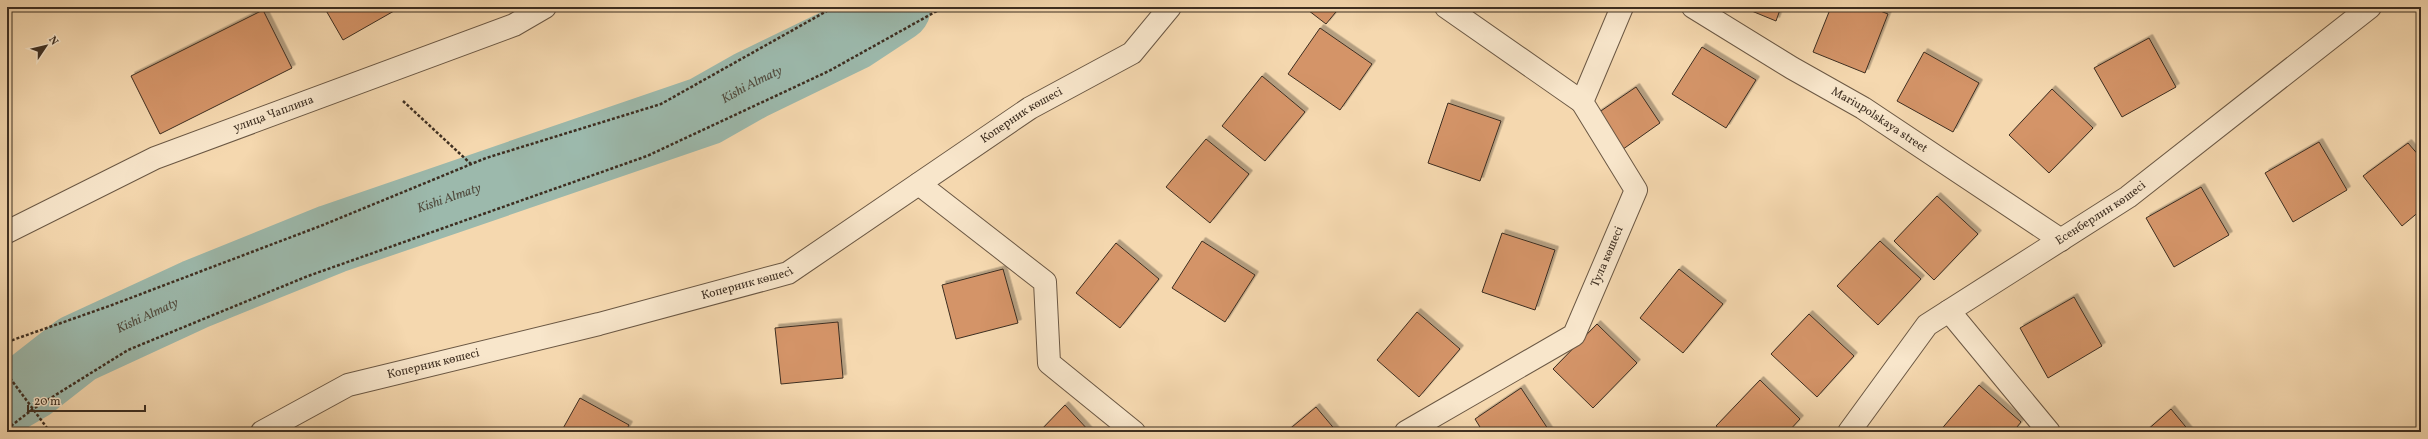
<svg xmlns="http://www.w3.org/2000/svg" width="2428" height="439" font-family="Vollkorn,serif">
	<defs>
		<filter id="shadow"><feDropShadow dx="3.5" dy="-3.5" stdDeviation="0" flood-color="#0004"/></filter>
	</defs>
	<rect width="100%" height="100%" fill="#f5d8af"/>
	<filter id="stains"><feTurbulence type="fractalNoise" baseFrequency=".005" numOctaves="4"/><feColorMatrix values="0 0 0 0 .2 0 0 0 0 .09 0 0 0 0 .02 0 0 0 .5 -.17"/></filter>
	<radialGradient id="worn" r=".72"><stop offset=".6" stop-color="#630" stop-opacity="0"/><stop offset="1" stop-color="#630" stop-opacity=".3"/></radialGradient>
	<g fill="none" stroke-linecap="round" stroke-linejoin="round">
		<path stroke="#9cb9ac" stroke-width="70" id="s1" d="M7,399L31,385L77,349L196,294L332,239L705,111L751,85L852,36L896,7"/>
	</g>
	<path fill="#d49467" stroke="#3d2e21" filter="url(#shadow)" d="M324,7H401L343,40Z
		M1304,7H1340L1326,24Z
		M1742,7H1781L1776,21Z
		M1831,7H1870L1888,14L1865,73L1813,52Z
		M263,10L292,68L160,134L131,76Z
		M1320,28L1372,64L1340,110L1288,74Z
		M2149,38L2176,87L2122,117L2094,68Z
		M1702,47L1756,80L1726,128L1672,94Z
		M1924,52L1979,83L1953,132L1897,101Z
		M1262,76L1305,112L1265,161L1222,126Z
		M1636,87L1660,123L1619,152L1595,115Z
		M2052,89L2093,128L2049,173L2009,135Z
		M1448,103L1501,121L1480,181L1428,163Z
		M1206,139L1249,174L1210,223L1166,187Z
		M2319,142L2347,190L2293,222L2265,173Z
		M2408,143L2421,158V210L2402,226L2363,176Z
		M2201,187L2229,235L2174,267L2146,218Z
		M1937,196L1978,234L1934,280L1894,241Z
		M1502,233L1555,250L1535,310L1482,292Z
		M1202,241L1255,275L1225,322L1172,288Z
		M1880,241L1921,279L1878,325L1837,286Z
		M1116,243L1159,279L1120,328L1076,293Z
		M1003,269L1018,323L956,339L942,285Z
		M1679,269L1723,304L1683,353L1640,318Z
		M2074,297L2102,346L2048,378L2020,328Z
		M1417,312L1460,349L1419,397L1377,360Z
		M1809,314L1854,356L1817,397L1771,354Z
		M838,322L843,378L781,384L775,328Z
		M1597,324L1637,363L1593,408L1553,369Z
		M1760,380L1800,419L1788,432H1723L1716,426Z
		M1979,385L2021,422L2013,432H1939Z
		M1521,388L1550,432H1483L1475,419Z
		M580,398L629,425L625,432H561Z
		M1065,405L1090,432H1039Z
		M1316,407L1337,432H1286Z
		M2171,409L2190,432H2145Z"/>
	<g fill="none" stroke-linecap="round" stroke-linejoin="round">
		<g stroke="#6b5844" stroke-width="24">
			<g id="street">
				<path d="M1446,7L1582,102"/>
				<path id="s2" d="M1693,7L1792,68L1863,108L2061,240"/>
				<path d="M919,184L1045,282L1049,363L1134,432"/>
				<path id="s3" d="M7,232L155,158L514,25L545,7"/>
				<path d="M1949,311L2049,432"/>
				<path id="s4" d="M262,432L348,385L599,324L788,273L1030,108L1132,53L1170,7"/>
				<path id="s5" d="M1406,432L1574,335L1636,190L1582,102L1622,7"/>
				<path id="s6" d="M1849,432L1927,325L2128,197L2370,7"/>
			</g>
		</g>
		<path stroke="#3d2e21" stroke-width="2.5" stroke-dasharray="3 2" stroke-linecap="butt" d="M403,101L471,164
			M7,342L112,305L323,225L486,158L661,104L834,7
			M7,374L50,432
			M7,429L33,409L128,350L308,276L647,156L829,71L944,7"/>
		<use href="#street" stroke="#f8e6cb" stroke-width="22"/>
	</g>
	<g text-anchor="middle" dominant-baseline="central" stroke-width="3" stroke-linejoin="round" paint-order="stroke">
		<g font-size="12" fill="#3d2e21" stroke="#f8e6cb">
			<text stroke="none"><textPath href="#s3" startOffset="292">улица Чаплина</textPath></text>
			<text stroke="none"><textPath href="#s4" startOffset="834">Коперник көшесі</textPath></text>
			<text stroke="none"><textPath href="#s2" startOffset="218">Mariupolskaya street</textPath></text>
			<text stroke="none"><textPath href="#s6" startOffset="339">Есенберлин көшесі</textPath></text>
			<text stroke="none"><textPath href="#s5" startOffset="279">Тула көшесі</textPath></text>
			<text stroke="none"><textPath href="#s4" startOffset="510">Коперник көшесі</textPath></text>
			<text stroke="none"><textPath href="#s4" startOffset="186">Коперник көшесі</textPath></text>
		</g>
		<g font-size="13" font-style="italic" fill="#504a3d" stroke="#f8e6cb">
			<text stroke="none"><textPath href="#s1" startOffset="812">Kіshі Almaty</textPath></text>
			<text stroke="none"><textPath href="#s1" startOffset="488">Kіshі Almaty</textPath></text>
			<text stroke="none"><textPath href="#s1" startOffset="164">Kіshі Almaty</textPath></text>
		</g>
	</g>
	<rect width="2428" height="439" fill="none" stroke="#f5d8af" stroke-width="24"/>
	<rect x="8" y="8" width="2412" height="423" fill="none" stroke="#3d2e21" stroke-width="2"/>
	<rect x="12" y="12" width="2404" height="415" fill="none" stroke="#3d2e21"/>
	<g transform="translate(46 46) rotate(55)" stroke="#f8e6cb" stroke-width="3" paint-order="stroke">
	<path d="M0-3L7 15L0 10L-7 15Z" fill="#3d2e21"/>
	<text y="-6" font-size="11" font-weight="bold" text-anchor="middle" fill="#3d2e21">N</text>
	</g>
	<path d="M28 405v6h117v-6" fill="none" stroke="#3d2e21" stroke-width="2"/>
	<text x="34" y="405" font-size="12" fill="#3d2e21" stroke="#f8e6cb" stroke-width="3" paint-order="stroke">20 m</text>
	<rect width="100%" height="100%" filter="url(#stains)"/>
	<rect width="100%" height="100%" fill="url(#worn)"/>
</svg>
